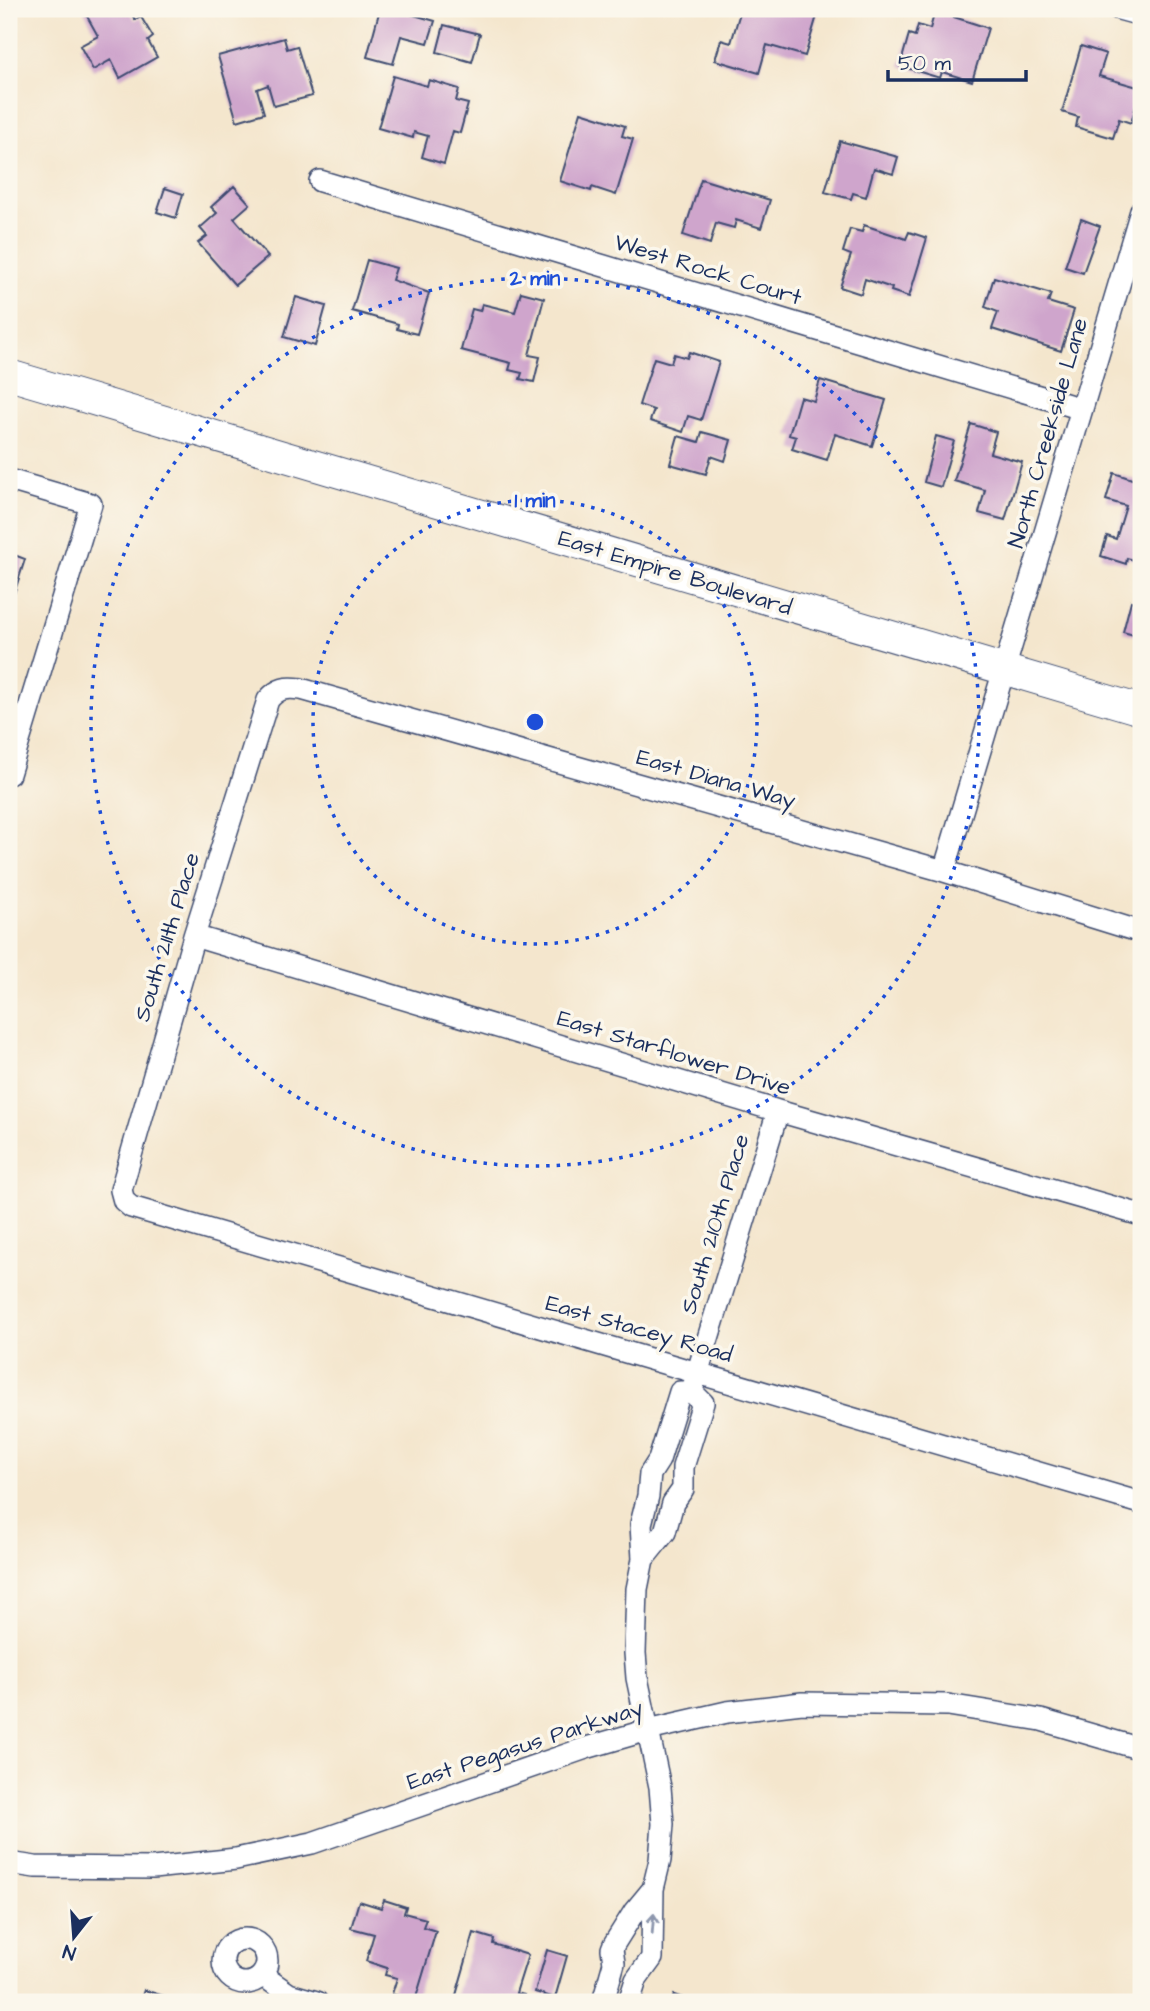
<svg xmlns="http://www.w3.org/2000/svg" width="1150" height="2011" font-family="'Architects Daughter',sans-serif">
	<rect width="100%" height="100%" fill="#fbf7ec"/>
	<filter id="ink" filterUnits="userSpaceOnUse"><feTurbulence type="fractalNoise" baseFrequency=".0143" numOctaves="2"/><feDisplacementMap in="SourceGraphic" scale="14" xChannelSelector="R" yChannelSelector="G"/><feConvolveMatrix kernelMatrix="1 2 1 2 8 2 1 2 1" color-interpolation-filters="sRGB"/></filter>
	<filter id="wash" filterUnits="userSpaceOnUse"><feTurbulence type="fractalNoise" baseFrequency=".00686" numOctaves="4" result="noise"/><feDisplacementMap in="SourceGraphic" scale="28" xChannelSelector="R" yChannelSelector="G"/><feGaussianBlur stdDeviation="1.57" result="paint"/><feColorMatrix in="noise" values="0 0 0 0 0 0 0 0 0 0 0 0 0 0 0 0 0 1.4 0 .05"/><feComposite in="paint" operator="in"/></filter>
	<g filter="url(#wash)">
		<rect width="100%" height="100%" fill="#f4e6cd"/>
		<g id="blocks">
			<path fill="#cfa5cc" d="M83,9H129L135,20L141,17L153,37L148,41L157,57L120,78L111,60L93,70L80,46L98,36Z
				M380,9H393L435,21L428,43L401,36L393,64L367,57Z
				M741,9H819L805,56L767,45L759,73L715,60L721,40L731,43Z
				M935,11L988,28L972,81L942,72L940,78L900,66L909,34L915,36L918,25L930,29Z
				M444,25L480,34L472,62L437,52Z
				M284,38L287,49L297,46L312,96L274,106L268,85L257,89L264,113L237,121L218,56Z
				M1081,46L1106,54L1099,76L1141,88L1131,123L1119,119L1113,138L1076,127L1078,117L1062,112Z
				M393,76L427,86L429,80L459,89L456,101L468,104L460,133L453,131L444,164L422,157L428,136L414,132L413,138L378,128Z
				M581,112L625,126L622,136L633,139L616,195L592,187L591,191L560,181Z
				M840,141L898,157L893,174L874,168L866,197L853,193L851,199L825,192Z
				M701,179L770,200L761,228L736,220L734,228L716,223L710,244L683,235Z
				M234,186L250,204L234,218L268,257L235,285L198,243L207,236L200,228L217,213L211,207Z
				M165,188L183,194L176,218L157,212Z
				M1081,219L1100,226L1083,273L1065,267Z
				M864,225L906,239L909,232L927,238L909,297L891,291L892,288L865,279L861,294L840,287L851,255L843,252L850,229L862,232Z
				M367,260L396,268L392,280L429,293L417,334L397,329L398,324L352,311Z
				M994,277L1051,294L1048,302L1074,310L1061,351L992,329L998,312L985,307Z
				M521,292L544,298L529,355L540,357L534,382L520,379L522,373L509,370L511,363L461,350L472,309L480,311L482,304L515,312Z
				M296,297L326,306L315,346L284,337Z
				M689,352L719,362L701,420L688,416L683,432L650,421L654,410L639,405L654,358L671,363L674,354L687,358Z
				M820,380L886,400L872,446L835,434L827,460L792,449L796,437L789,435L800,397L814,401Z
				M971,424L996,432L990,453L1022,462L1005,520L979,513L985,490L954,481Z
				M702,432L731,440L725,461L711,456L706,474L670,464L678,436L699,442Z
				M936,436L954,441L941,487L924,482Z
				M1114,473L1141,482V562L1127,558L1126,564L1101,556L1107,536L1116,539L1126,506L1106,500Z
				M9,553L25,559L13,597L9,596Z
				M1131,601L1141,604V637L1123,632Z
				M384,1900L406,1907L404,1913L426,1919L423,1927L436,1931L415,2001L392,1994L397,1978L385,1975L387,1968L366,1961L374,1934L351,1928L359,1901L381,1908Z
				M474,1933L494,1939L493,1944L528,1955L516,1993L524,1995L522,2002L479,2000L478,2002H454Z
				M547,1950L567,1956L555,1998L535,1992Z
				M144,1990L164,1996L163,2002H140Z
				M674,1995L695,2002H671Z"/>
		</g>
	</g>
	<g filter="url(#ink)">
		<use href="#blocks" fill-opacity="0" stroke="#3c4a6f" stroke-width="2"/>
		<g fill="none" stroke-linecap="round" stroke-linejoin="round">
			<g stroke="#3c4a6f" stroke-width="24">
				<path id="street" d="M1119,9L1141,15
					M320,181L1082,409
					M9,480L91,504L9,774
					M944,871L1141,211
					M1141,932L944,871L301,689C286,687 278,688 268,700L194,936L121,1190L124,1201L131,1207L1141,1503
					M194,936L778,1111L1141,1215
					M693,1387L778,1111
					M680,1392H692L703,1403L683,1467V1489L673,1503L665,1532L643,1559L641,1524L648,1496L650,1474L659,1460Z
					M9,1863L35,1867L153,1868L236,1859L312,1843L586,1748L648,1730L727,1712L802,1703L948,1705L1041,1720L1141,1749
					M223 1961a22 22 0 1 1 44 0a22 22 0 1 1-44 0Z
					M262,1975L289,1994L317,2002
					M603,2002L614,1963L612,1949L614,1944L634,1912L653,1889
					M629,2002L636,1980L652,1958L653,1889L660,1860L663,1824L660,1787L637,1678L635,1653L637,1589L643,1559"/>
			</g>
			<g stroke="#3c4a6f" stroke-width="32">
				<path id="secondary" d="M9,375L1141,710"/>
			</g>
			<use href="#street" stroke="#fff" stroke-width="21"/>
			<use href="#secondary" stroke="#fff" stroke-width="30"/>
		</g>
		<defs><path id="oneway-shaft" d="M-6 0H5M1.5-3L5.5 0L1.5 3" fill="none" stroke-width="1.6" stroke-linecap="round" stroke-linejoin="round" transform="scale(1.75)"/></defs>
		<use stroke="#8d97ae" href="#oneway-shaft" transform="translate(653 1924) rotate(-85)"/>
	</g>
	<g fill="none" stroke="#1d4ed8" stroke-width="3.5" stroke-dasharray="3.5 7">
		<circle cx="535" cy="722" r="222"/>
		<circle cx="535" cy="722" r="444"/>
	</g>
	<g text-anchor="middle" dominant-baseline="central" stroke-width="7" stroke-linejoin="round" paint-order="stroke">
		<g font-size="23" fill="#1b2f5e" stroke="#fbf7ec">
			<text transform="translate(708 270) rotate(17)">West Rock Court</text>
			<text transform="translate(1048 433) rotate(-74)">North Creekside Lane</text>
			<text transform="translate(675 573) rotate(17)">East Empire Boulevard</text>
			<text transform="translate(716 779) rotate(16)">East Diana Way</text>
			<text transform="translate(167 937) rotate(-73)">South 211th Place</text>
			<text transform="translate(674 1053) rotate(17)">East Starflower Drive</text>
			<text transform="translate(715 1224) rotate(-73)">South 210th Place</text>
			<text transform="translate(639 1329) rotate(16)">East Stacey Road</text>
			<text transform="translate(525 1745) rotate(-18)">East Pegasus Parkway</text>
		</g>
	</g>
	<circle cx="535" cy="722" r="10" fill="#1d4ed8" stroke="#fbf7ec" stroke-width="3.5"/>
	<g font-size="21" text-anchor="middle" font-weight="bold" fill="#1d4ed8" stroke="#fbf7ec" stroke-width="7" stroke-linejoin="round" paint-order="stroke">
		<text x="535" y="285">2 min</text>
		<text x="535" y="507">1 min</text>
	</g>
	<rect width="1150" height="2011" fill="none" stroke="#fbf7ec" stroke-width="35"/>
	<g transform="translate(74 1937) rotate(197)" stroke="#fbf7ec" stroke-width="5" paint-order="stroke">
	<path d="M0-5L12 26L0 18L-12 26Z" fill="#1b2f5e"/>
	<text y="-10" font-size="19" font-weight="bold" text-anchor="middle" fill="#1b2f5e">N</text>
	</g>
	<path d="M888 70v10h138v-10" fill="none" stroke="#1b2f5e" stroke-width="3.5"/>
	<text x="898" y="70" font-size="21" fill="#1b2f5e" stroke="#fbf7ec" stroke-width="5" paint-order="stroke">50 m</text>
</svg>
